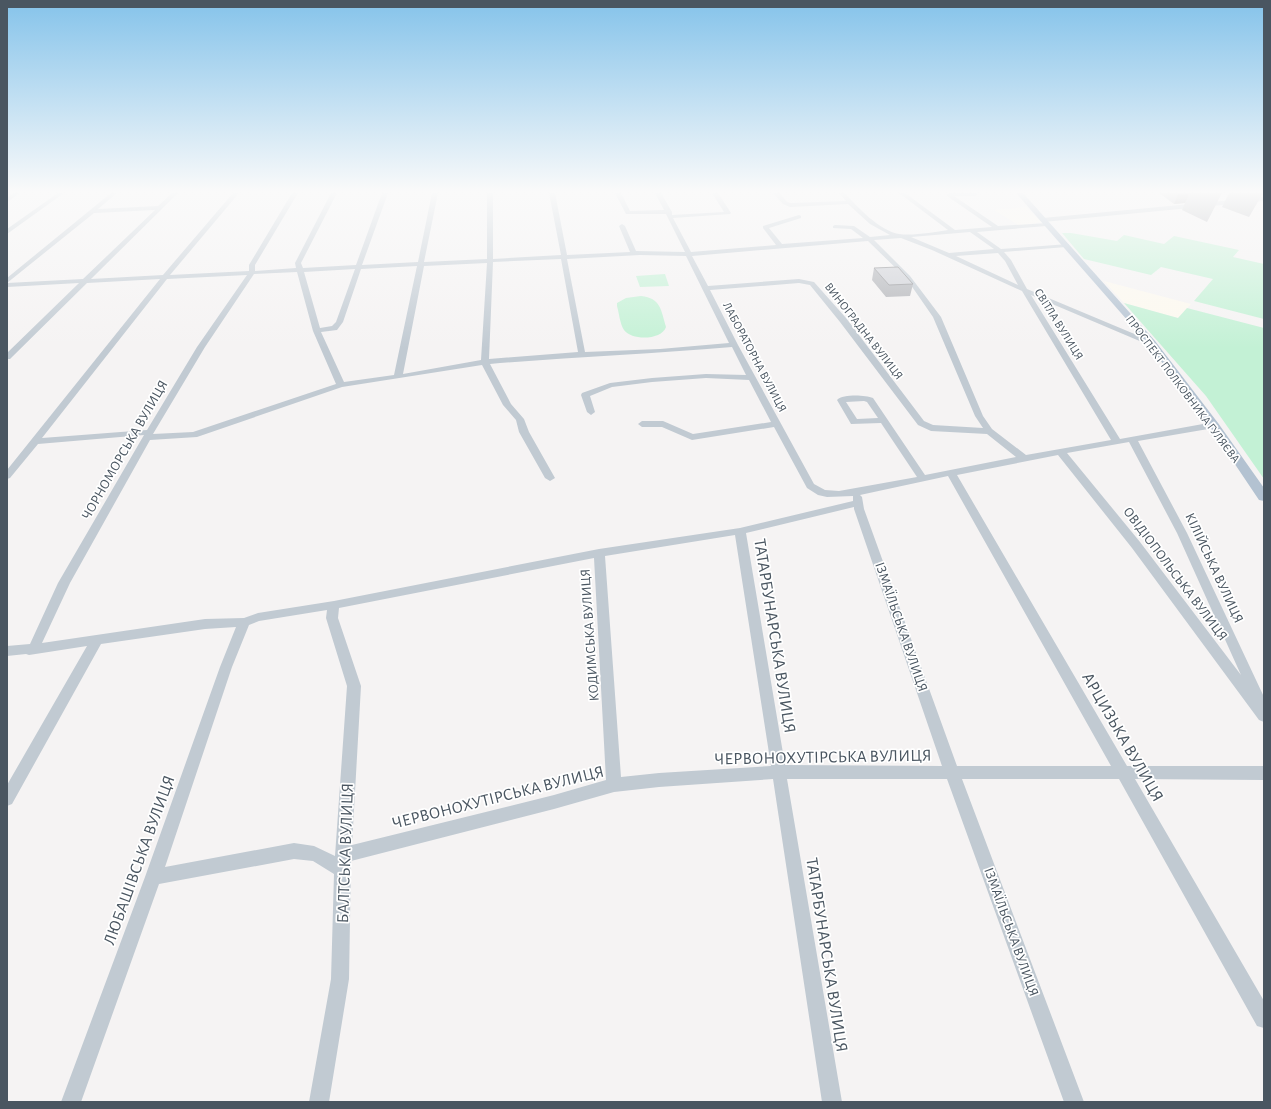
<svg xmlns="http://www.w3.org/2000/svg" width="1271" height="1109" font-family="'Alegreya Sans',sans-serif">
	<rect width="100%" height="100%" fill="#f5f3f3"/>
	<path fill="#fdf9ef" d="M1026,207L1041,222L1020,226L994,210Z
		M1104,281L1191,304L1178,318L1124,303Z"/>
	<path fill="#c3f1d5" d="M1062,233H1071L1117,241L1124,235L1164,244L1174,236L1239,250L1233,257L1264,264V319L1194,301L1213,279L1161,267L1151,275L1084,259Z
		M665,274L669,286L640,287L636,276Z
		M641,296C661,298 661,310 666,327C662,340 632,341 624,330C620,324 619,313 617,306V303L626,298Z
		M1124,303L1178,318L1187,308L1264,328V479L1206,396Z"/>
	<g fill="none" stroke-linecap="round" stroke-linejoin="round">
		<path fill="#c1cad2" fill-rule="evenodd" d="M14,193H20L7,202V198Z
			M58,193H64L7,234V229Z
			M111,193H117L98,209L158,206L172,193H178L91,279L163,275L233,193H239L170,275L249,271V265L292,193H298L255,265V271L296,268L295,263L331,193H337L301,263L303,268L356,265L382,193H388L362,265L418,262L432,193H438L424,262L487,259V193H493V259L561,255L549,193H555L567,255L630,252L619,226L622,224L625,226L636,251L685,252L666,214H626L615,193H621L630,211L664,210L655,193H661L672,212V215L724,212L712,193H718L731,213L730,214L673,218L691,252L776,245L763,228V226L799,215L801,216V218L769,228L782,244L863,238L851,229L833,228V226L835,225L854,226L870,237L890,235L870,224L848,204L790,207L783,204L773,193H779L787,202L791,203L846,201L839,193H845C857,207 880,231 899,234C913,236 934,232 948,230L899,193H905L955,230L992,227L947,196V194L949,193H977V195L975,196H954L998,226L1048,223L1049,224L1046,226L977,232L1001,249L1068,244L1069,245L1066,247L1004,252L1011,260L1027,289L1156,343L1152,345H1149L1031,295L1120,439L1214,422L1218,425L1214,428L1138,441L1187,533L1264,697V722L1259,720L1132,548L1058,455L957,475L1127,766H1264V780L1135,779L1264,1001V1028L1257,1026L1119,779H962L1084,1102H1064L947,779H787L842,1102H822L773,779L659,787L614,792L554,809L351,861L349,979L329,1102H309L331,979L334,874L313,861L294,859L159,884L81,1102H61L145,877L220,667L236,627L205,629L101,644L12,804L7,806V785L87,646L29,655L26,654L7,656V646L30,644L58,583L144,435L38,444L10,478L7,479V470L160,279L87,283L10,359H7V353L79,283L7,287V283L83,279L155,210L94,213L7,283V278ZM970,232L994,249L949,253L911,237ZM901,238L932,250L1022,291L1111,440L1026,455L992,429L983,416L941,317L910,276L874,240ZM868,241L906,278L933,317L975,416L983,428L933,425L924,421L846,318L814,282L799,279L708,286L692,256ZM998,253L1005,261L1018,285L956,256ZM640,255L686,256L729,343L660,349L585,352L567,259ZM561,259L578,352L489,359L493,262ZM487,263L481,360L403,374L424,266ZM417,266L394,375L344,382L321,332L337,330L343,322L361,269ZM355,269L336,322L332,326L320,328L304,272ZM297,272L313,331L336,384L193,432L153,434L205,347L254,274ZM247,275L197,347L147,430L42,438L167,279ZM799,283L810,285L840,322L918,425L931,431L987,434L1016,457L925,475L873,398C865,395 843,394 837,400L851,424L881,423L917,477L839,491L825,490L814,484L738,345L710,290ZM732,347L746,375L706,374L652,378L610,383L582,393L581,395L587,412L591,415L595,412L590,396L612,387L652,382L706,378L749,380L771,422L693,434L663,421H642L638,424L642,427H662L692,440L774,427L807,488L818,495L827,497L853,496V501L740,528L599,549L334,601L258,613L244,618L205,619L42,643L70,583L150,440L197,437L342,387L482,365L503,405L516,420L519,432L545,478L550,481L555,478L529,432L524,419L511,404L490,364C570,357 651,354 732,347ZM864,401L867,402L878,418L857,419L846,402ZM1129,442L1177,533L1241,675L1140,542L1067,453ZM948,476L1111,766H957L864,509L862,497L860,495ZM854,507V509L942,766L785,765L746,533ZM735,535L771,766L659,773L621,777L605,556ZM594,558L606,780L554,795L352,845L361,686L338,618L339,608ZM327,610L326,618L347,686L335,856L314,846L294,843L165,867L232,667L249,625L259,621Z
			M1264,197V201L1043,222L1040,220L1043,218Z"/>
		<path fill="#b3c2d1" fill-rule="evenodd" d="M1016,193H1023L1155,341L1218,423L1264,488V501L1259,500L1210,427L1149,345Z"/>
	</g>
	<path fill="#b0b2b7" d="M1159,193H1222L1207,222L1182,210L1185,203L1174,204Z
		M1229,193H1263L1249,217L1222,207Z
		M874,268L913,284L910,296L886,297L872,280Z"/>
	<path fill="#909195" d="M1190,193L1185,203L1174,204L1178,194Z"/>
	<path fill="#cdcfd5" stroke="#909195" d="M898,267L913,284L889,285L874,268Z"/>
	<linearGradient id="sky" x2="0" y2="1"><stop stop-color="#85c3ea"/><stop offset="0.55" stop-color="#fafafa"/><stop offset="1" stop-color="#fafafa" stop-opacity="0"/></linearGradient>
	<rect width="1271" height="348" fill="url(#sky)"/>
	<g text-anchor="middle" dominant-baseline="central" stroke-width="3.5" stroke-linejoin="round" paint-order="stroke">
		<g font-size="12" fill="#4a5661" stroke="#fff">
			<text transform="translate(1059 324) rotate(58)">СВІТЛА ВУЛИЦЯ</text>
			<text transform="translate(864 331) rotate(52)">ВИНОГРАДНА ВУЛИЦЯ</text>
			<text transform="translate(755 357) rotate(62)">ЛАБОРАТОРНА ВУЛИЦЯ</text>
			<text transform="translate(1183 389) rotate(53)">ПРОСПЕКТ ПОЛКОВНИКА ГУЛЯЄВА</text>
		</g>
		<g font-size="14" fill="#4a5661" stroke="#fff">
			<text transform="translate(125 450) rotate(-60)">ЧОРНОМОРСЬКА ВУЛИЦЯ</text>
			<text transform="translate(1214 568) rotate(65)">КІЛІЙСЬКА ВУЛИЦЯ</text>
			<text transform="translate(1175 574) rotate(53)">ОВІДІОПОЛЬСЬКА ВУЛИЦЯ</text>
			<text transform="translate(901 627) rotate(71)">ІЗМАЇЛЬСЬКА ВУЛИЦЯ</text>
			<text transform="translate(590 635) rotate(-94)">КОДИМСЬКА ВУЛИЦЯ</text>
			<text transform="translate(1011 932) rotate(70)">ІЗМАЇЛЬСЬКА ВУЛИЦЯ</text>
		</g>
		<g font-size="17" fill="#4a5661" stroke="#fff">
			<text transform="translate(775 636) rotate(81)">ТАТАРБУНАРСЬКА ВУЛИЦЯ</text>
			<text transform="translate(1123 737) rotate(60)">АРЦИЗЬКА ВУЛИЦЯ</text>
			<text transform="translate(823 757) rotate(-1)">ЧЕРВОНОХУТІРСЬКА ВУЛИЦЯ</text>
			<text transform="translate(498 797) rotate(-14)">ЧЕРВОНОХУТІРСЬКА ВУЛИЦЯ</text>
			<text transform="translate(345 853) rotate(-88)">БАЛТСЬКА ВУЛИЦЯ</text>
			<text transform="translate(139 860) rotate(-70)">ЛЮБАШІВСЬКА ВУЛИЦЯ</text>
			<text transform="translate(827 955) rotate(81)">ТАТАРБУНАРСЬКА ВУЛИЦЯ</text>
		</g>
	</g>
	<rect width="1271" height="1109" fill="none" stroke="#4a5661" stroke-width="16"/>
</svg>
